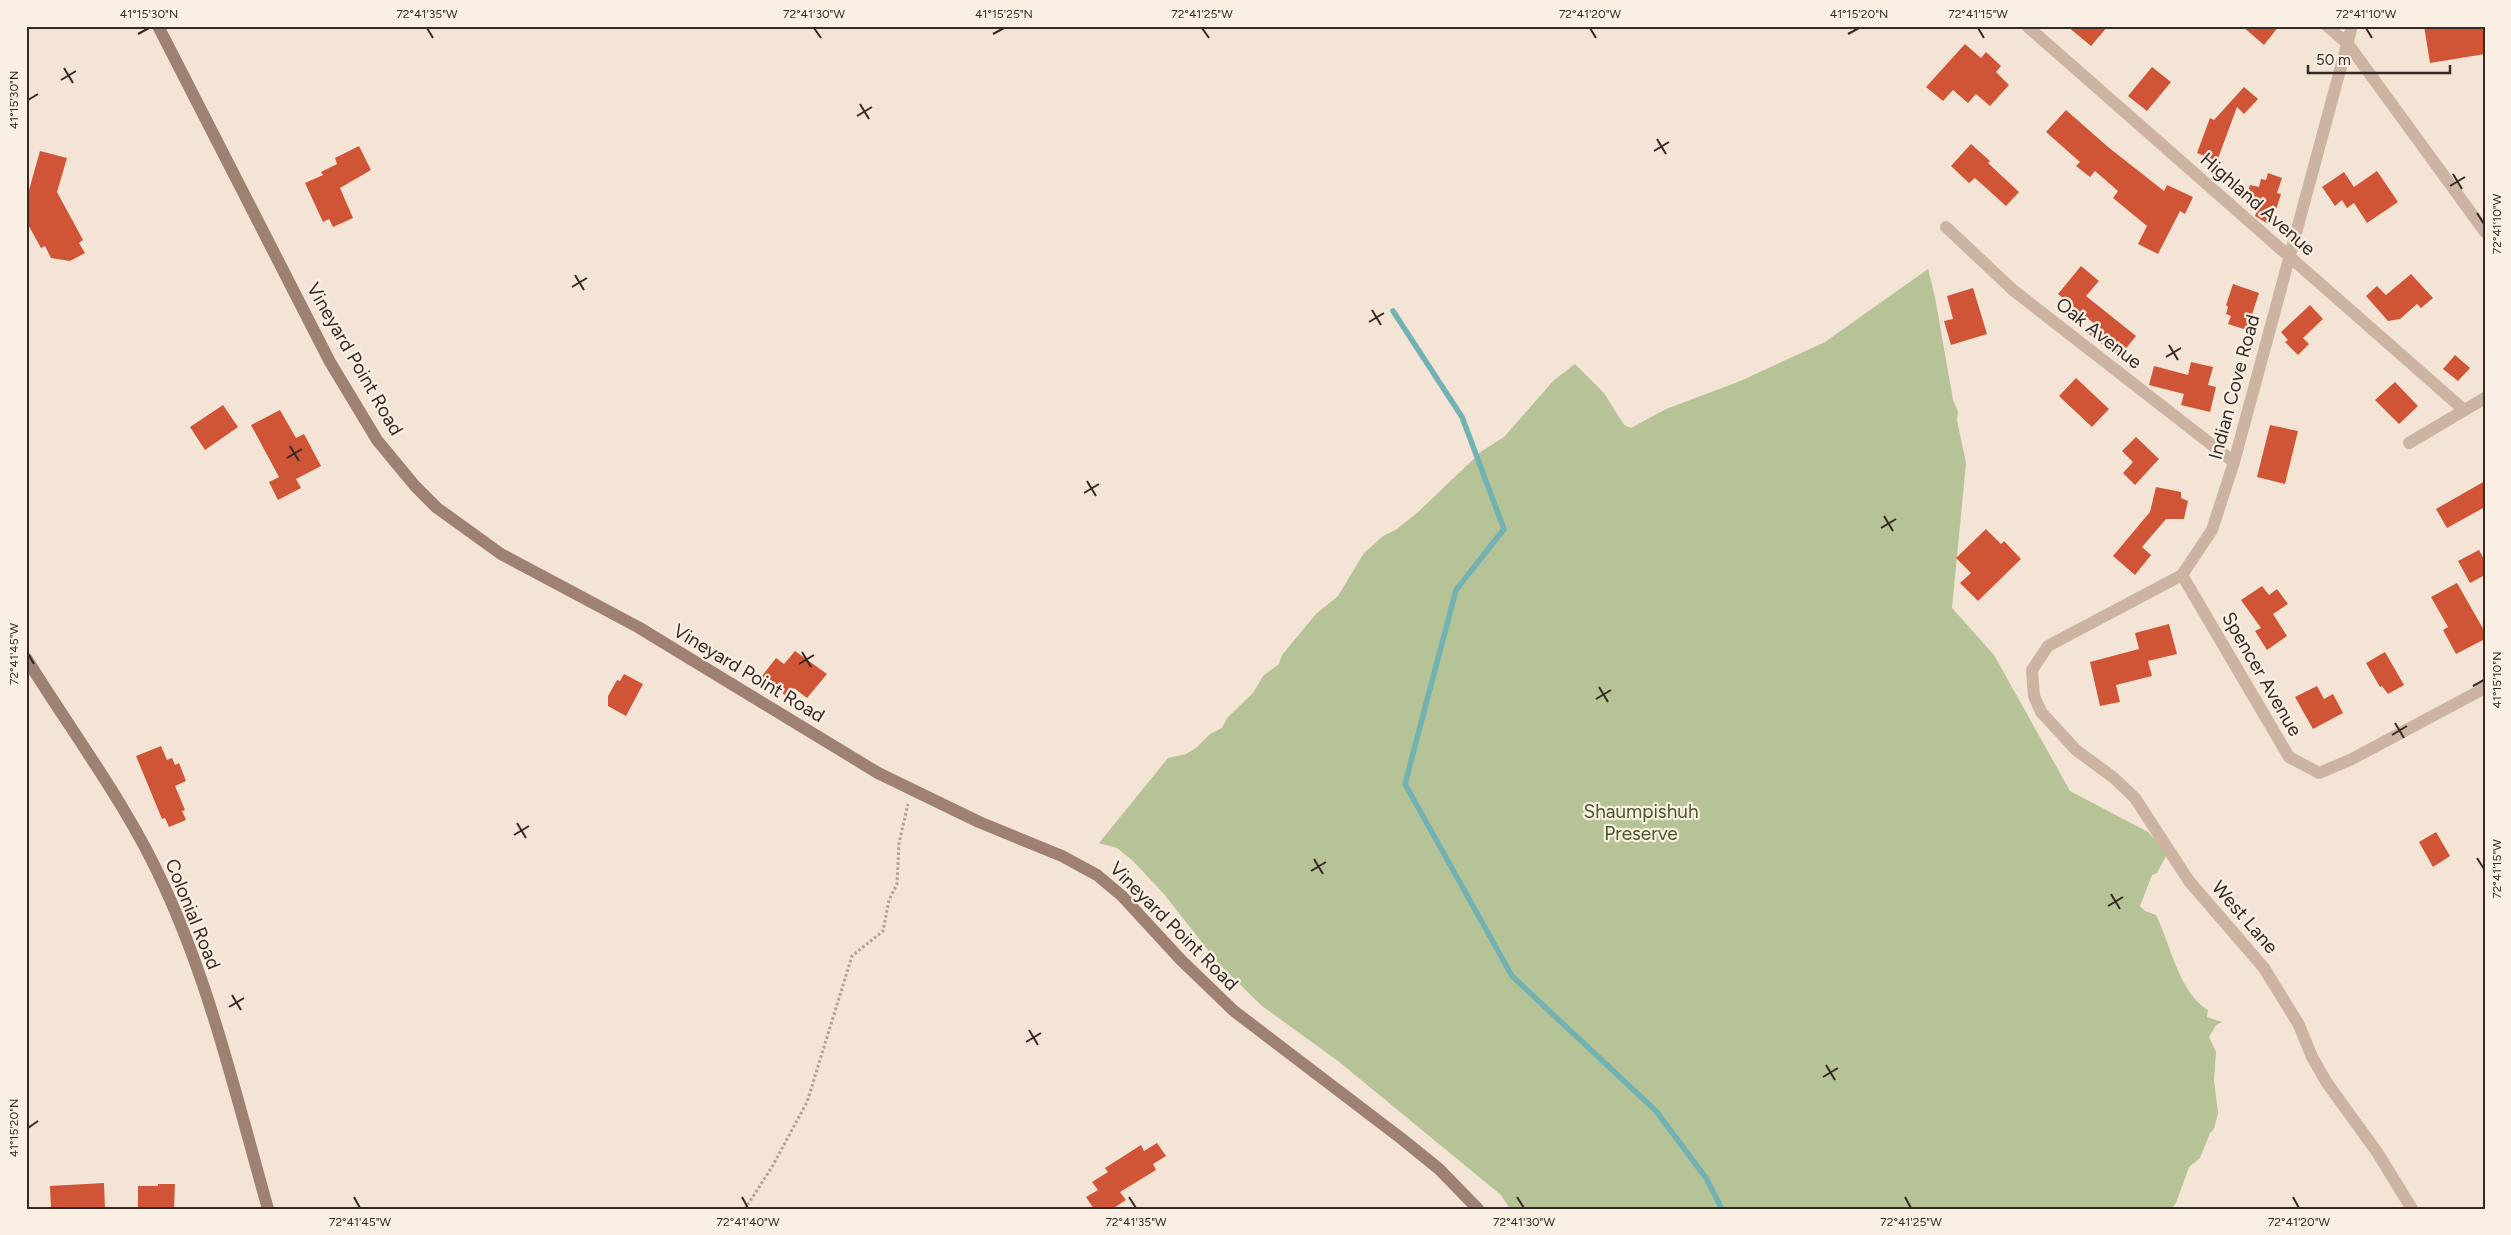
<svg xmlns="http://www.w3.org/2000/svg" width="2511" height="1235" font-family="Figtree,sans-serif">
	<rect width="100%" height="100%" fill="#f3e4d6"/>
	<path fill="#b6c396" d="M1928,269L1935,297L1953,400L1958,411L1957,420L1966,463L1952,608L1994,655L2070,791L2148,832L2164,849L2166,856L2157,873L2152,875L2140,906L2145,911L2156,915C2170,943 2179,993 2208,1010L2207,1017L2222,1022L2216,1025L2209,1037L2216,1052L2214,1080L2218,1113L2214,1129L2210,1133L2200,1158L2189,1167L2176,1203L2171,1209H1510L1501,1195L1338,1061L1262,1006L1218,963L1164,894L1132,860L1117,848L1099,843L1168,758L1186,754L1196,748L1210,734L1222,728L1227,718L1253,693L1263,676L1279,664L1282,655L1316,614L1338,596L1364,553L1383,536L1397,529L1417,513L1482,451L1504,437L1554,380L1575,364L1604,393L1624,425L1631,428L1666,409L1738,382L1825,342Z"/>
	<g fill="none" stroke-linecap="round" stroke-linejoin="round">
		<path stroke="#73b2b2" stroke-width="5.5" d="M1393,311L1462,417L1504,529L1456,590L1405,784L1512,976L1656,1111L1706,1178L1722,1209"/>
	</g>
	<path fill="#d05537" d="M2067,26H2108L2091,46Z
		M2242,26H2279L2264,45Z
		M2424,26H2485V54L2430,63Z
		M1965,44L1981,58L1986,52L2001,66L1996,72L2009,85L1990,106L1976,94L1968,103L1953,90L1943,101L1926,87Z
		M2152,67L2171,82L2147,111L2128,96Z
		M2244,87L2258,99L2244,114L2237,107L2217,161L2197,153L2210,118L2214,120Z
		M2066,110L2108,147L2164,191L2167,185L2193,197L2185,214L2180,211L2158,254L2138,244L2147,226L2113,198L2118,191L2095,171L2090,177L2076,166L2080,162L2046,132Z
		M1971,144L1990,161L1988,163L2019,192L2006,206L1975,178L1969,183L1951,166Z
		M359,146L371,170L340,188L353,218L333,227L329,219L323,222L305,183L323,175L321,172L337,164L335,158Z
		M40,151L67,158L57,192L83,240L79,243L85,253L70,261L51,258L45,246L41,248L26,221V191L29,190Z
		M2377,171L2398,202L2367,223L2354,203L2347,208L2342,200L2335,206L2322,187L2344,172L2354,187Z
		M2268,173L2282,178L2277,193L2281,194L2276,210L2272,209L2268,224L2255,216L2259,205L2245,201L2250,185L2259,187L2261,179L2266,180Z
		M2081,266L2099,281L2086,296L2136,336L2119,357L2089,334L2096,325L2058,294Z
		M2411,274L2433,298L2421,308L2417,304L2400,319L2388,321L2366,296L2377,286L2386,295Z
		M2233,284L2259,293L2247,330L2228,324L2231,316L2226,314L2228,307L2226,305Z
		M1973,288L1987,334L1951,345L1944,321L1953,319L1947,296Z
		M2310,305L2323,319L2303,338L2309,344L2298,355L2285,342L2288,340L2281,332Z
		M2455,355L2470,368L2458,381L2443,369Z
		M2191,362L2213,367L2208,385L2216,387L2210,412L2181,405L2184,394L2149,385L2154,366L2188,375Z
		M2076,378L2109,409L2092,427L2059,396Z
		M2395,382L2418,406L2399,424L2375,400Z
		M223,405L238,427L205,450L190,427Z
		M280,410L296,438L304,434L321,466L296,479L301,488L278,500L269,482L279,477L251,425Z
		M2270,425L2298,431L2285,484L2257,477Z
		M2136,437L2159,459L2135,485L2123,473L2133,462L2122,451Z
		M2485,481V507L2447,528L2436,509Z
		M2156,487L2181,492V498L2188,501L2184,519H2166L2142,547L2151,555L2135,575L2113,556L2150,512Z
		M1986,529L2001,544L2004,541L2021,559L1978,601L1960,583L1971,573L1956,558Z
		M2479,550L2485,561V575L2470,583L2458,561Z
		M2457,583L2485,632V639L2456,654L2443,630L2448,627L2431,597Z
		M2262,586L2269,595L2277,589L2288,604L2273,614L2287,636L2267,650L2255,631L2261,628L2241,600Z
		M2169,624L2177,654L2148,661L2152,676L2116,685L2120,702L2100,706L2090,662L2139,649L2135,633Z
		M795,651L827,674L807,698L794,688L787,697L762,676L776,658L784,664Z
		M2385,652L2404,685L2388,694L2382,686L2380,687L2366,663Z
		M624,674L643,684L626,716L608,706V696L617,680L620,681Z
		M2317,686L2324,699L2333,694L2343,713L2313,729L2295,697Z
		M161,746L167,760L172,758L175,765L179,763L186,781L175,786L185,810L182,811L186,820L169,827L165,818L162,819L136,756Z
		M2436,832L2450,856L2433,867L2419,842Z
		M1157,1143L1166,1156L1153,1164L1156,1170L1120,1192L1126,1200L1112,1209H1094L1086,1197L1098,1190L1092,1182L1108,1172L1105,1168L1141,1145L1144,1151Z
		M104,1183L105,1209H51L50,1186Z
		M158,1184H175L174,1209H138V1186H158Z"/>
	<g fill="none" stroke-linecap="round" stroke-linejoin="round">
		<path stroke="#b79d8c" stroke-width="3" stroke-dasharray="2.5 2.5" stroke-linecap="butt" d="M745,1209L772,1167L807,1102L852,956L883,931L889,900L897,884L899,843L908,804"/>
		<path stroke="#ccb3a2" stroke-width="12" d="M2027,26L2464,410
			M2327,26L2348,44L2485,232
			M2352,26L2234,462L2212,530L2182,575L2048,646L2032,670L2034,696L2041,712L2076,750L2114,778L2135,798L2189,881L2264,968L2299,1025L2312,1057L2327,1083L2377,1152L2412,1209
			M1946,227L2013,290L2234,462
			M2409,443L2485,398
			M2182,575L2289,757L2319,773L2350,760L2485,688"/>
		<path stroke="#9f8173" stroke-width="12" d="M158,26L330,362L377,440L415,486L437,508L501,554L638,627L878,773L979,822L1062,856L1097,875L1122,896L1181,960L1234,1011L1402,1139L1439,1169L1478,1209
			M26,658C73,734 129,807 165,888C211,988 238,1103 268,1209"/>
	</g>
	<path fill="none" stroke="#352925" stroke-width="2" d="M427,28L433,38M814,28L821,38M1202,28L1209,38M1590,28L1596,38M1978,28L1984,38M2366,28L2372,38M138,34L149,28M993,34L1004,28M1848,34L1859,28M64,68L73,83M61,80L76,71M28,100L38,94M860,104L869,119M857,116L872,107M1657,139L1666,154M1654,151L1669,142M2453,174L2462,189M2450,186L2465,177M2477,213L2484,224M575,275L584,290M572,287L587,278M1372,310L1381,325M1369,322L1384,313M2169,345L2178,360M2166,357L2181,348M290,446L299,461M287,458L302,449M1087,481L1096,496M1084,493L1099,484M1884,516L1893,531M1881,528L1896,519M802,652L811,667M28,654L34,664M799,664L814,655M2473,686L2484,680M1599,687L1608,702M1596,699L1611,690M2395,723L2404,738M2392,735L2407,726M517,823L526,838M514,835L529,826M2477,858L2484,869M1314,859L1323,874M1311,871L1326,862M2111,894L2120,909M2108,906L2123,897M232,995L241,1010M229,1007L244,998M1029,1030L1038,1045M1026,1042L1041,1033M1826,1065L1835,1080M1823,1077L1838,1068M28,1128L38,1121M354,1197L360,1208M742,1197L748,1208M1129,1197L1136,1208M1517,1197L1524,1208M1905,1197L1911,1208M2293,1197L2299,1208"/>
	<g text-anchor="middle" dominant-baseline="central" stroke-width="4.5" stroke-linejoin="round" paint-order="stroke">
		<g font-size="19" fill="#352925" stroke="#faefe3">
			<text transform="translate(2258 204) rotate(41)">Highland Avenue</text>
			<text transform="translate(2099 333) rotate(38)">Oak Avenue</text>
			<text transform="translate(355 359) rotate(60)">Vineyard Point Road</text>
			<text transform="translate(2234 387) rotate(-75)">Indian Cove Road</text>
			<text transform="translate(749 673) rotate(31)">Vineyard Point Road</text>
			<text transform="translate(2262 674) rotate(60)">Spencer Avenue</text>
			<text transform="translate(193 914) rotate(68)">Colonial Road</text>
			<text transform="translate(2245 917) rotate(49)">West Lane</text>
			<text transform="translate(1174 926) rotate(45)">Vineyard Point Road</text>
		</g>
		<g font-size="19" fill="#475627" stroke="#faefe3">
			<text x="1641" y="811">Shaumpishuh<tspan x="1641" dy="22">Preserve</tspan></text>
		</g>
	</g>
	<rect width="2511" height="1235" fill="none" stroke="#faefe3" stroke-width="55"/>
	<path d="M2308 65v8h142v-8" fill="none" stroke="#352925" stroke-width="2.5"/>
	<text x="2316" y="65" font-size="15" fill="#352925" stroke="#faefe3" stroke-width="4" paint-order="stroke">50 m</text>
	<rect x="28" y="28" width="2456" height="1180" fill="none" stroke="#352925" stroke-width="2"/>
	<g font-size="12" text-anchor="middle" fill="#352925">
		<text x="149" y="18">41°15'30"N</text>
		<text x="427" y="18">72°41'35"W</text>
		<text x="814" y="18">72°41'30"W</text>
		<text x="1004" y="18">41°15'25"N</text>
		<text x="1202" y="18">72°41'25"W</text>
		<text x="1590" y="18">72°41'20"W</text>
		<text x="1859" y="18">41°15'20"N</text>
		<text x="1978" y="18">72°41'15"W</text>
		<text x="2366" y="18">72°41'10"W</text>
		<text transform="translate(14 100) rotate(-90)" y="4">41°15'30"N</text>
		<text transform="translate(2497 224) rotate(-90)" y="4">72°41'10"W</text>
		<text transform="translate(14 654) rotate(-90)" y="4">72°41'45"W</text>
		<text transform="translate(2497 680) rotate(-90)" y="4">41°15'10"N</text>
		<text transform="translate(2497 869) rotate(-90)" y="4">72°41'15"W</text>
		<text transform="translate(14 1128) rotate(-90)" y="4">41°15'20"N</text>
		<text x="360" y="1226">72°41'45"W</text>
		<text x="748" y="1226">72°41'40"W</text>
		<text x="1136" y="1226">72°41'35"W</text>
		<text x="1524" y="1226">72°41'30"W</text>
		<text x="1911" y="1226">72°41'25"W</text>
		<text x="2299" y="1226">72°41'20"W</text>
	</g>
</svg>
